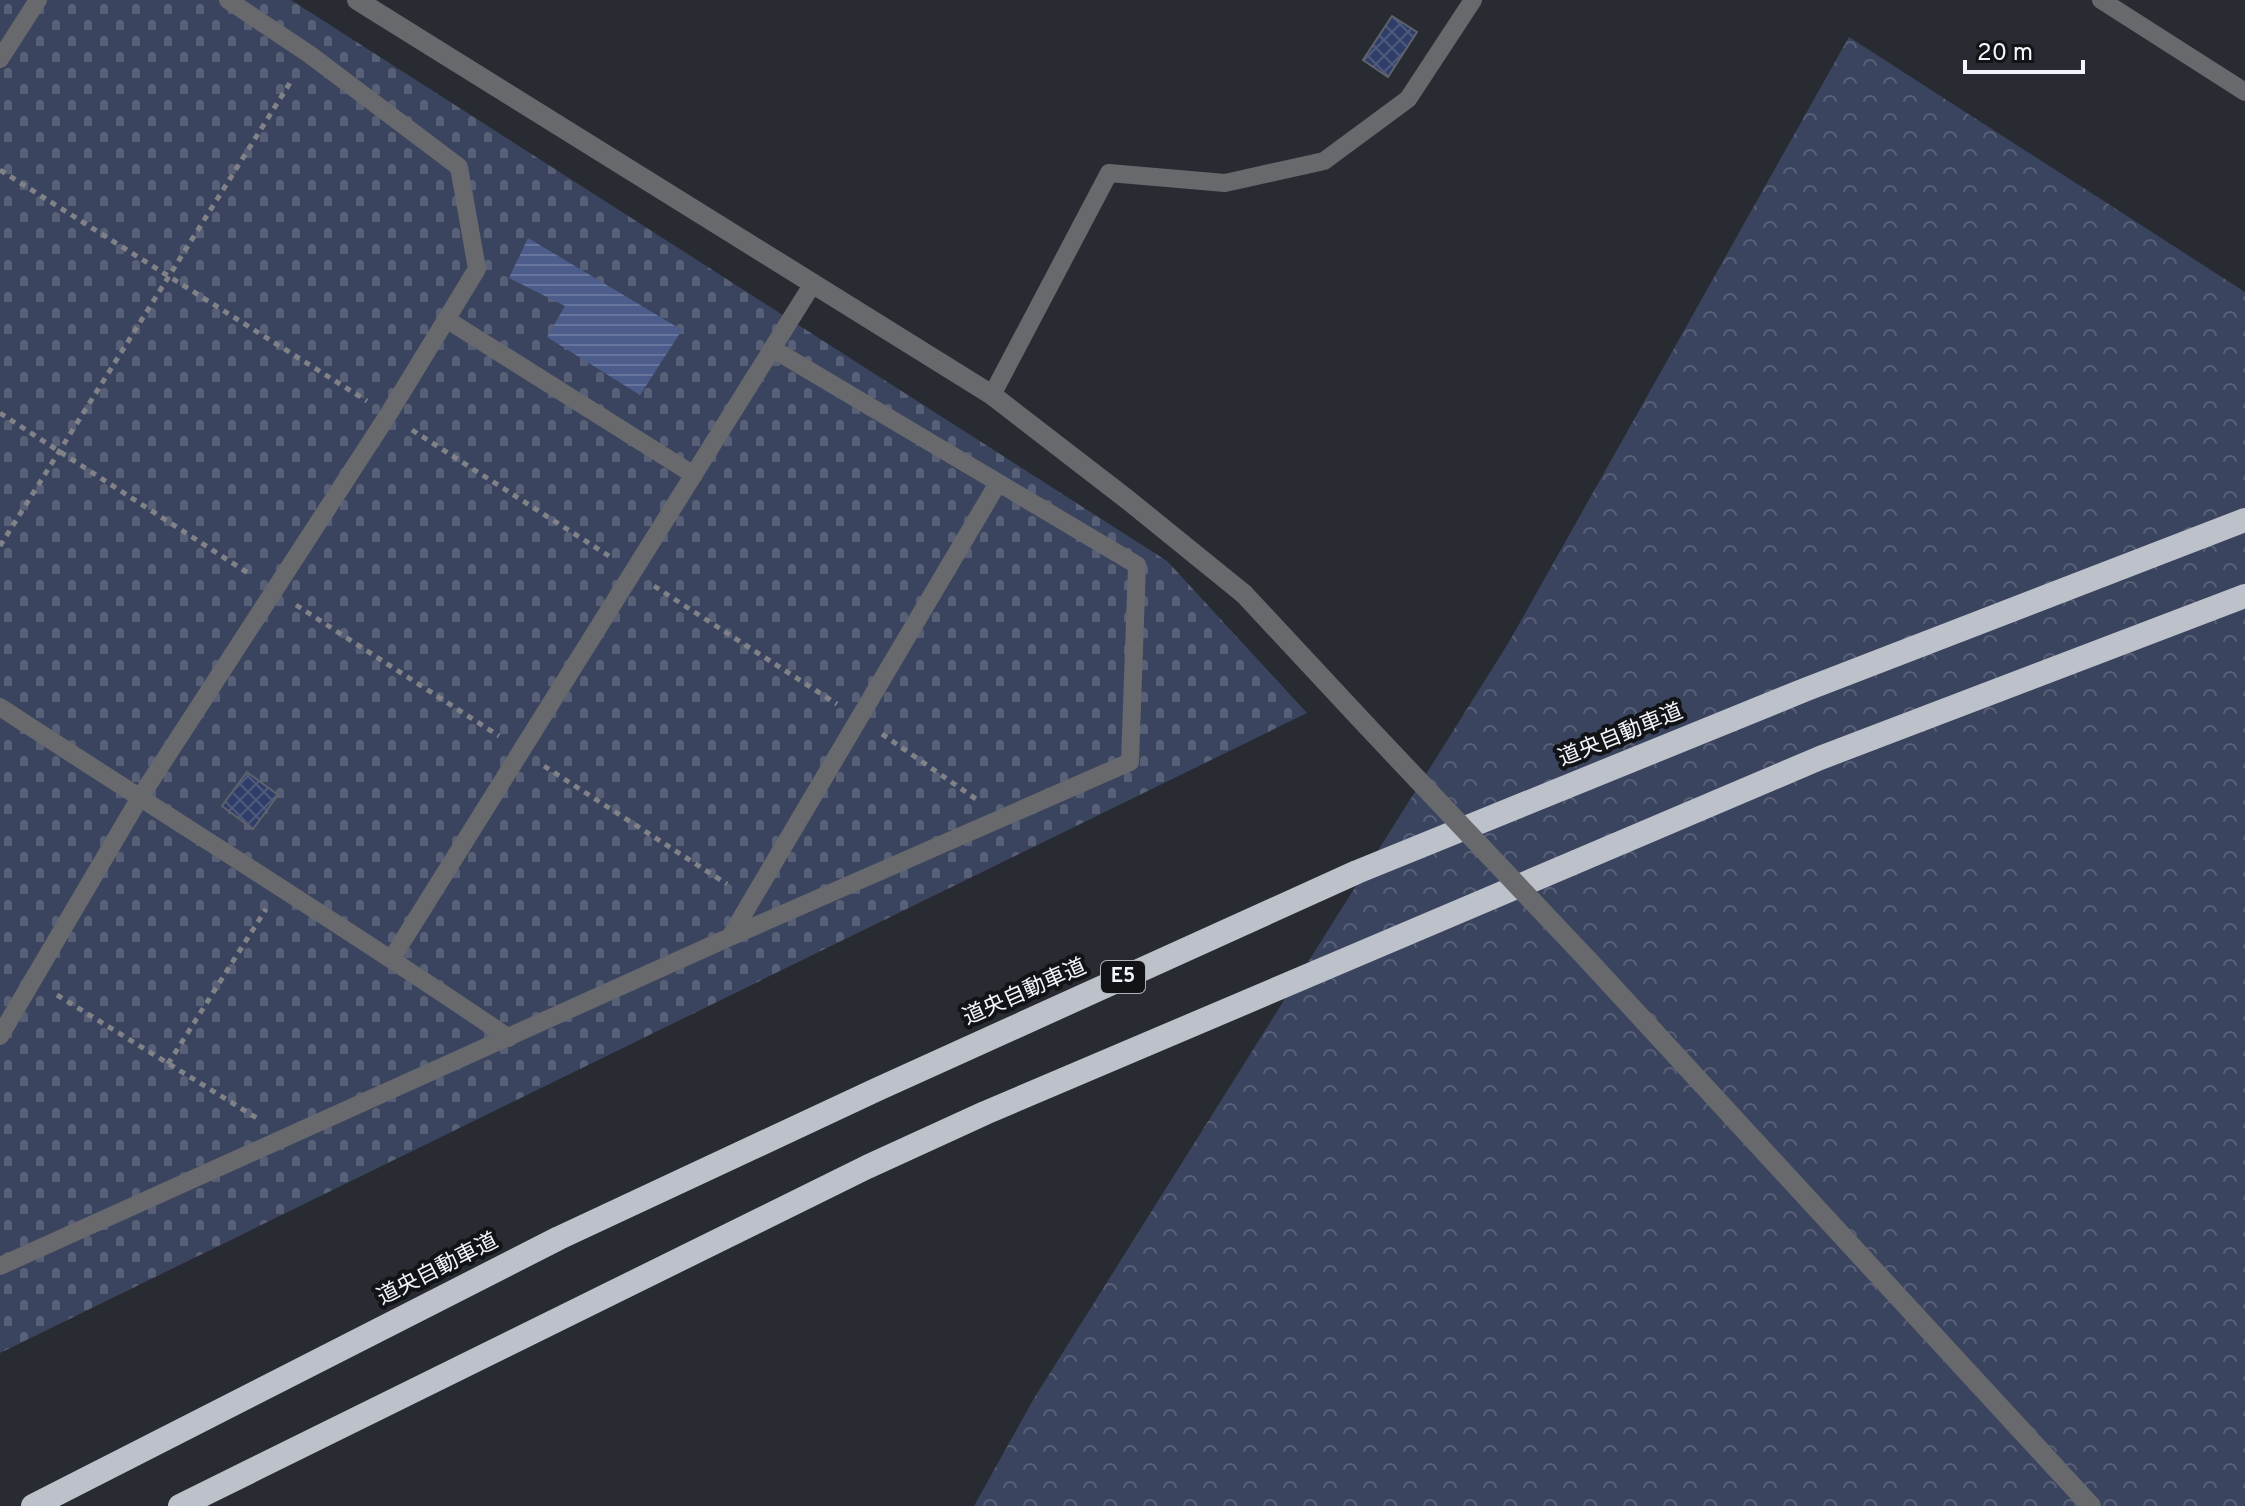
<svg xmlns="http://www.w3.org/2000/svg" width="2245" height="1506" font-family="Overpass,'Noto Sans JP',sans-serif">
	<defs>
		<pattern id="forest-crowns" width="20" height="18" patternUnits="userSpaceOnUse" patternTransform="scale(2)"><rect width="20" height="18" fill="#3b445f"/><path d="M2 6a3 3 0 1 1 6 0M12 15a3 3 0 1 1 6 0" fill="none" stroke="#586077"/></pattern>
		<pattern id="cemetery-stones" width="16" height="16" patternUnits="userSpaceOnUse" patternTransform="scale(2)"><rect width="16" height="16" fill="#3b445f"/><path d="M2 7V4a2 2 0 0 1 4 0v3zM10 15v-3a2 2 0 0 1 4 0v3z" fill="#586077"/></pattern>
		<pattern id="water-rules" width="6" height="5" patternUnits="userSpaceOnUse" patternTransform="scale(2)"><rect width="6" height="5" fill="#4d5d8b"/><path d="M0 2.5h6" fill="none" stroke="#67759c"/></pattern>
		<pattern id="building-cross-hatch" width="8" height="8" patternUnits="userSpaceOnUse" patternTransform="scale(2)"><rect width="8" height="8" fill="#2f3d68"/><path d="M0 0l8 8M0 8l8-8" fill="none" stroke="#4e5a7e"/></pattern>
	</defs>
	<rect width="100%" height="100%" fill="#282b31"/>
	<path fill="url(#forest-crowns)" d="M1849,37L2245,292V1506H974L1033,1400L1509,642Z"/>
	<path fill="url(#cemetery-stones)" d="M0,0H291L1167,561L1307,713L0,1353Z"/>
	<path fill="url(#water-rules)" d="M528,238L682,330L640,395L547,337L565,306L509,278Z"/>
	<path fill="url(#building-cross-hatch)" stroke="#5f626a" stroke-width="2" d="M1392,16L1417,32L1388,77L1363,60Z
		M247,772L278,795L253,829L222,806Z"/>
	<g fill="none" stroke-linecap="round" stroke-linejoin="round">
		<path stroke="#808288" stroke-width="5" stroke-dasharray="6 6" stroke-linecap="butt" d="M0,170L367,401
			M0,413L251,575
			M412,430L609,556
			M0,546L293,78
			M654,586L837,704
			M296,605L499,736
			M882,734L976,799
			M544,766L727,884
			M57,995L260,1120
			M168,1064L266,909"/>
		<path stroke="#68696d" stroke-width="18" d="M2101,0L2245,92
			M0,59L38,0
			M446,319L694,475
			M992,395L1109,173L1225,183L1324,161L1408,99L1473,0
			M0,707C169,818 342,924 509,1038
			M730,937L998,483
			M392,958L812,285
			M0,1036L139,799L388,415L477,269L459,167L309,54L228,0
			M0,1266L730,937L1130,762L1137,565L773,349"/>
		<path stroke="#68696d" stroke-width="20" d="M1244,594L1367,726
			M1588,960L2091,1506"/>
		<path stroke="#68696d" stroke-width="20" d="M357,0L992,395L1128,500L1244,594"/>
		<path stroke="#bdc1ca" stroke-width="24" d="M33,1506L559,1238L878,1089L1357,872L1807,689L2245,520
			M180,1506L867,1167L985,1113L1820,758L2245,596"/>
		<path stroke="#68696d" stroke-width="20" d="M1367,726L1588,960"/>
	</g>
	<g text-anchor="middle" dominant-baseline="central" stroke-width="8" stroke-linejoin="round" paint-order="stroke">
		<rect fill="#121316" stroke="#b0b1b6" stroke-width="2" x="1101" y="961" width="44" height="32" rx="6"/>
		<g font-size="20" font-weight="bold" fill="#f3f5fa">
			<text x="1123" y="977">E5</text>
		</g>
		<g font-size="22" fill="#f3f5fa" stroke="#121316">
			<text transform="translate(1621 736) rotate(-22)">道央自動車道</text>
			<text transform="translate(1025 993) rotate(-24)">道央自動車道</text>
			<text transform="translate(438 1270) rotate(-27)">道央自動車道</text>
		</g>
	</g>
	<path d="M1965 60v12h118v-12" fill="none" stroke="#f3f5fa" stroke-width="4"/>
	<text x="1977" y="60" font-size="24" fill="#f3f5fa" stroke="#121316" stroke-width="6" paint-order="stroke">20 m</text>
</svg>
